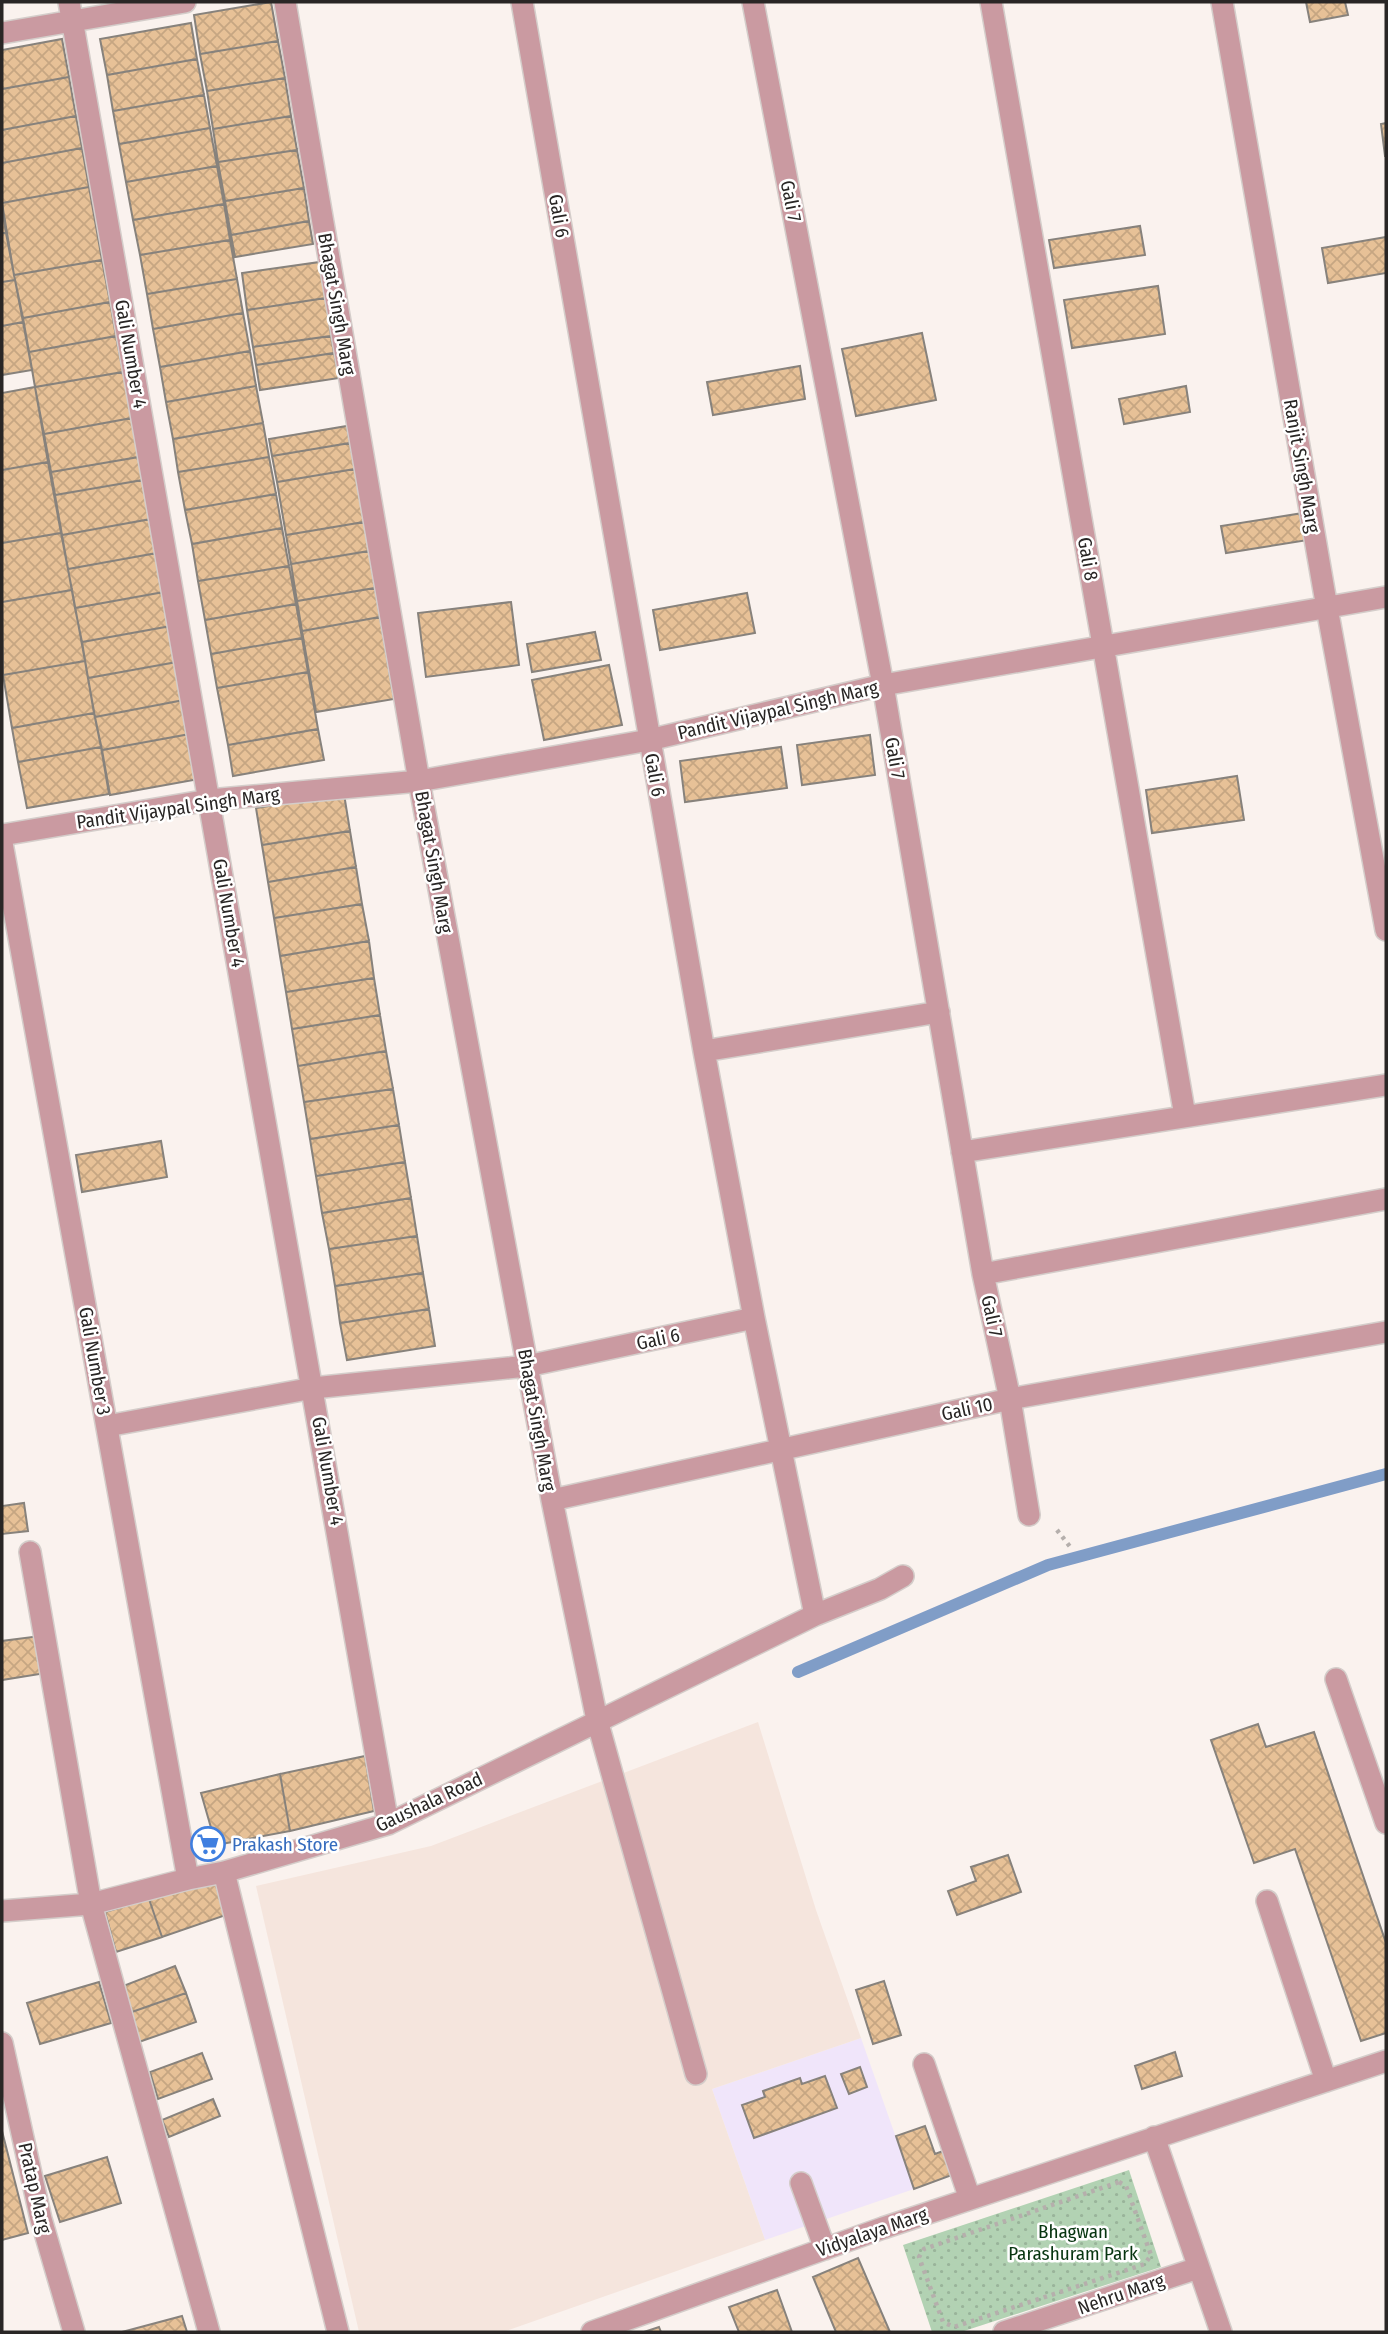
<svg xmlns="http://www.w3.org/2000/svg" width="1388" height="2334" font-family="'Fira Sans Condensed',sans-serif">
	<defs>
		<pattern id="park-dots" width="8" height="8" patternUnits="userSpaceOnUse" patternTransform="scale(1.75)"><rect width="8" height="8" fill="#b2d2b3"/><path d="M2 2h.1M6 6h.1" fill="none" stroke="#99b49a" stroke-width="1.8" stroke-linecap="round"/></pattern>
		<pattern id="building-cross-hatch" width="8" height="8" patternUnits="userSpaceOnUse" patternTransform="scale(1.75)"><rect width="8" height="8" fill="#e7c197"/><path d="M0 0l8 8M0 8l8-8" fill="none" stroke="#c6a682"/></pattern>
	</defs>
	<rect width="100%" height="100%" fill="#faf2ee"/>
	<path fill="#f0e5fa" d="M861,2038L914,2189L765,2240L712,2089Z"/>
	<path fill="#f5e5dd" d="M758,1722L816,1910L861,2038L712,2089L765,2240L503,2332H359L256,1886L431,1846Z"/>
	<path fill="url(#park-dots)" d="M1129,2170L1161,2267L961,2332H932L903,2245Z"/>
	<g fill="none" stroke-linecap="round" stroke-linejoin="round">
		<path stroke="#809dc7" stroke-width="12" d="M798,1672L1048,1565L1386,1474"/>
	</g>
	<path fill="url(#building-cross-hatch)" stroke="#87827c" stroke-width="2" d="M271,2L278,41L200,54L194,15Z
		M1306,2H1345L1348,15L1310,22Z
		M191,23L197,59L107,75L100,39Z
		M62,39L69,77L2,89V50Z
		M278,41L285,78L207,91L200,54Z
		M197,59L204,95L113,111L107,75Z
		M69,77L76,116L2,130V89Z
		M285,78L291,116L213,129L207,91Z
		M204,95L210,128L119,144L113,111Z
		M76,116L82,148L2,163V130Z
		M291,116L297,150L218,162L213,129Z
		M1386,123V156H1385L1381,124Z
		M210,128L217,166L126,182L119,144Z
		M82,148L89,187L2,203V163Z
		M297,150L304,188L225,201L218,162Z
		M217,166L224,204L133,220L126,182Z
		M89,187L102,260L14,275L2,203Z
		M304,188L309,221L231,235L225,201Z
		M224,204L230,240L140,255L133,220Z
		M2,208L6,233H2Z
		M309,221L313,244L235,257L231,235Z
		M1140,226L1145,255L1054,268L1049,240Z
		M2,233H6L15,280L2,282Z
		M1386,237V273L1328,283L1322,248Z
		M230,240L237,279L147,294L140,255Z
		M102,260L110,302L23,318L14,275Z
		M320,262L326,298L247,310L242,273Z
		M237,279L243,313L153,329L147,294Z
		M15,280L23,322L2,326V282Z
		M1158,286L1165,334L1072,348L1064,300Z
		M326,298L331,336L253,347L247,310Z
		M110,302L116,336L29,352L23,318Z
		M243,313L250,351L160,367L153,329Z
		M23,322L32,370L2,375V326Z
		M922,333L936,400L856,416L842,349Z
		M116,336L123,372L35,387L29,352Z
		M331,336L334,353L256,365L253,347Z
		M250,351L256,386L166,402L160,367Z
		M334,353L339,378L260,390L256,365Z
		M800,366L805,399L713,415L707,382Z
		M123,372L132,418L44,434L35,387Z
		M256,386L263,423L173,439L166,402Z
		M1186,386L1190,412L1124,424L1119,399Z
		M35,387L48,462L2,470V393Z
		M132,418L139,457L51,472L44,434Z
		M263,423L269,457L178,472L173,439Z
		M347,426L350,443L272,456L269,439Z
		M350,443L355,469L277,482L272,456Z
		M139,457L143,480L55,495L51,472Z
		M269,457L276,494L185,510L178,472Z
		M48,462L61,533L2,543V470Z
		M355,469L364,522L286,535L277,482Z
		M143,480L151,519L62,535L55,495Z
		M276,494L282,528L192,544L185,510Z
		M1303,513L1308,540L1226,553L1221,526Z
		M151,519L157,553L68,569L62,535Z
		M364,522L369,551L291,564L286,535Z
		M282,528L289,566L198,581L192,544Z
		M61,533L72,590L2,602V543Z
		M369,551L375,588L297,601L291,564Z
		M157,553L164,592L75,608L68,569Z
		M289,566L296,604L205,620L198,581Z
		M375,588L380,617L302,631L297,601Z
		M72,590L85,661L3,675L2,602Z
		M164,592L171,626L82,642L75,608Z
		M747,593L755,633L660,650L653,610Z
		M511,602L519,665L426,677L418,613Z
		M296,604L302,638L211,654L205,620Z
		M380,617L394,699L316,712L302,631Z
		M171,626L177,662L88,678L82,642Z
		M595,632L601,660L532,672L527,644Z
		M302,638L308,672L217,688L211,654Z
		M85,661L94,713L12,728L3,675Z
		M177,662L184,700L95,717L88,678Z
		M609,665L622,725L544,740L532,680Z
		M308,672L318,729L228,745L217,688Z
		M184,700L190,734L102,750L95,717Z
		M94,713L101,747L18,762L12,728Z
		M318,729L324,760L233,776L228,745Z
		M190,734L199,779L110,795L102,750Z
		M870,735L875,775L802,785L797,745Z
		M101,747L109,794L27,808L18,762Z
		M781,747L787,788L685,802L680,761Z
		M1237,776L1244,820L1152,833L1146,790Z
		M344,794L350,831L262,845L256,808Z
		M350,831L356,867L268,882L262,845Z
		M356,867L362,904L274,918L268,882Z
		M362,904L369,941L280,956L274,918Z
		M369,941L374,978L286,992L280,956Z
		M374,978L380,1015L292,1029L286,992Z
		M380,1015L386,1051L298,1066L292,1029Z
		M386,1051L393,1089L304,1102L298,1066Z
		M393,1089L399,1125L310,1139L304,1102Z
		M399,1125L405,1162L316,1176L310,1139Z
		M161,1141L167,1177L82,1192L76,1155Z
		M405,1162L411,1198L322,1213L316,1176Z
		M411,1198L417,1236L329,1249L322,1213Z
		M417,1236L423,1273L335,1286L329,1249Z
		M423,1273L429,1309L340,1323L335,1286Z
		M429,1309L435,1346L347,1360L340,1323Z
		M24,1503L28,1531L2,1534V1506Z
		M40,1636L46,1673L2,1680V1641Z
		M1258,1724L1266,1747L1314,1732L1386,1943V2033L1361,2041L1295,1849L1254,1863L1211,1740Z
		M365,1756L374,1811L290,1831L280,1774Z
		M280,1774L290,1831L216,1845L201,1793Z
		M1008,1855L1021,1892L957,1915L948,1891L976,1881L971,1867Z
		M214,1880L226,1915L162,1937L149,1899Z
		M149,1899L162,1937L116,1952L105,1912Z
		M175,1966L186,1993L129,2013L123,1986Z
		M884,1981L901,2035L873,2044L856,1990Z
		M99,1982L111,2023L40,2044L27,2003Z
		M186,1993L196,2022L139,2042L129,2013Z
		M1175,2052L1182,2076L1142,2089L1135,2066Z
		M202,2053L212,2079L158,2099L150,2072Z
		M860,2067L867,2087L849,2094L841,2074Z
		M825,2076L837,2108L754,2138L742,2105L765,2097L763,2091L800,2078L802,2084Z
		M213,2099L220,2116L169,2137L162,2120Z
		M925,2126L935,2154L943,2151L952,2175L914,2189L896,2136Z
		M2,2131L28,2233L2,2240Z
		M107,2157L121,2203L60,2222L45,2176Z
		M858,2258L890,2332H836L813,2277Z
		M777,2290L792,2332H739L729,2307Z
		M182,2316L187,2332H122Z
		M659,2327L661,2332H644Z"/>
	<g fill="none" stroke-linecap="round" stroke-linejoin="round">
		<g stroke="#d4cdca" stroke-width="24">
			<path id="minor" d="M69,2L388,1824
				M285,2L419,781L552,1500L597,1720L696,2074
				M753,2L883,685L983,1274L1010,1399L1029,1515
				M991,2L1185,1116
				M1222,2L1327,608L1386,930
				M2,33L185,2
				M2,835L209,800L419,781L649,740L883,685L1386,597
				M2,843L188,1879
				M704,1051L939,1012
				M962,1152L1386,1085
				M983,1274L1386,1199
				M754,1318L815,1615
				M107,1426L313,1388L527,1366L754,1318L704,1051L522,2
				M552,1500L1010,1399L1386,1332
				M30,1552L91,1904L209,2332
				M1336,1679L1386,1823
				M224,1872L338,2332
				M1267,1901L1326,2081
				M2,1911L91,1904L188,1879L224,1872L388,1824L815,1615L880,1589L903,1576
				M2,2043L41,2219L74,2332
				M924,2064L970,2199
				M1154,2137L1221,2332
				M801,2183L825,2249
				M592,2332L883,2228L1386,2061
				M1004,2332L1198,2268"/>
		</g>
		<path stroke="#b5afac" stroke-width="4.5" stroke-dasharray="3.5 5" stroke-linecap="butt" d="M1057,1530L1071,1548
			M1119,2182L1126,2186L1151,2255L1145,2264L954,2327L943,2322L919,2257L924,2249Z"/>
		<use href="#minor" stroke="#ca9aa1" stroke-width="21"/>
	</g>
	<defs>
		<g id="supermarket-ring" transform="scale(1.75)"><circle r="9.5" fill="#fff" stroke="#3f7fe0" stroke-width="1.5"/><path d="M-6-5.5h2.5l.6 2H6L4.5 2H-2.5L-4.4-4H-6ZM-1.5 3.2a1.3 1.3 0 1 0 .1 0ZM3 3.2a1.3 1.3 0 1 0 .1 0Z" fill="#3f7fe0"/></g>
	</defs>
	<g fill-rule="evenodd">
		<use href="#supermarket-ring" x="208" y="1844"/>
	</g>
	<g text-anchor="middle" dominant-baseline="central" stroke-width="5" stroke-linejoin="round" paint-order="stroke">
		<g font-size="19" fill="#292625" stroke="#fff">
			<text transform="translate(791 201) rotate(79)">Gali 7</text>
			<text transform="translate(559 216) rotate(80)">Gali 6</text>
			<text transform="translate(337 304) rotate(80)">Bhagat Singh Marg</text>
			<text transform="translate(131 354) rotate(80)">Gali Number 4</text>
			<text transform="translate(1302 466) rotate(80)">Ranjit Singh Marg</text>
			<text transform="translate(1088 559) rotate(80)">Gali 8</text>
			<text transform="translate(778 710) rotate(-13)">Pandit Vijaypal Singh Marg</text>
			<text transform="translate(895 758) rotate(80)">Gali 7</text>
			<text transform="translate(655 775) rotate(80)">Gali 6</text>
			<text transform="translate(178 808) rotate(-8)">Pandit Vijaypal Singh Marg</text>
			<text transform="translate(434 862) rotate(80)">Bhagat Singh Marg</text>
			<text transform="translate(229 913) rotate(80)">Gali Number 4</text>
			<text transform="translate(992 1316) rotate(78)">Gali 7</text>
			<text transform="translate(658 1339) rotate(-12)">Gali 6</text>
			<text transform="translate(95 1361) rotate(80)">Gali Number 3</text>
			<text transform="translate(967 1409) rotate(-12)">Gali 10</text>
			<text transform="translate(537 1420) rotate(80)">Bhagat Singh Marg</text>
			<text transform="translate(328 1471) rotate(80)">Gali Number 4</text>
			<text transform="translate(429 1802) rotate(-25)">Gaushala Road</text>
			<text transform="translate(35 2188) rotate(77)">Pratap Marg</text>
			<text transform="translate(872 2232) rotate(-19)">Vidyalaya Marg</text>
			<text transform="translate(1121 2294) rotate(-19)">Nehru Marg</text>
		</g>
		<g font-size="19" fill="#366cbe" stroke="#fff" text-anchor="start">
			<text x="232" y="1844">Prakash Store</text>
		</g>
		<g font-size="19" fill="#073510" stroke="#fff">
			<text x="1073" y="2231">Bhagwan<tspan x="1073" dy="22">Parashuram Park</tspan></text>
		</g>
	</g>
	<rect width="1388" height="2334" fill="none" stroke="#292625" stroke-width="7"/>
</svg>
